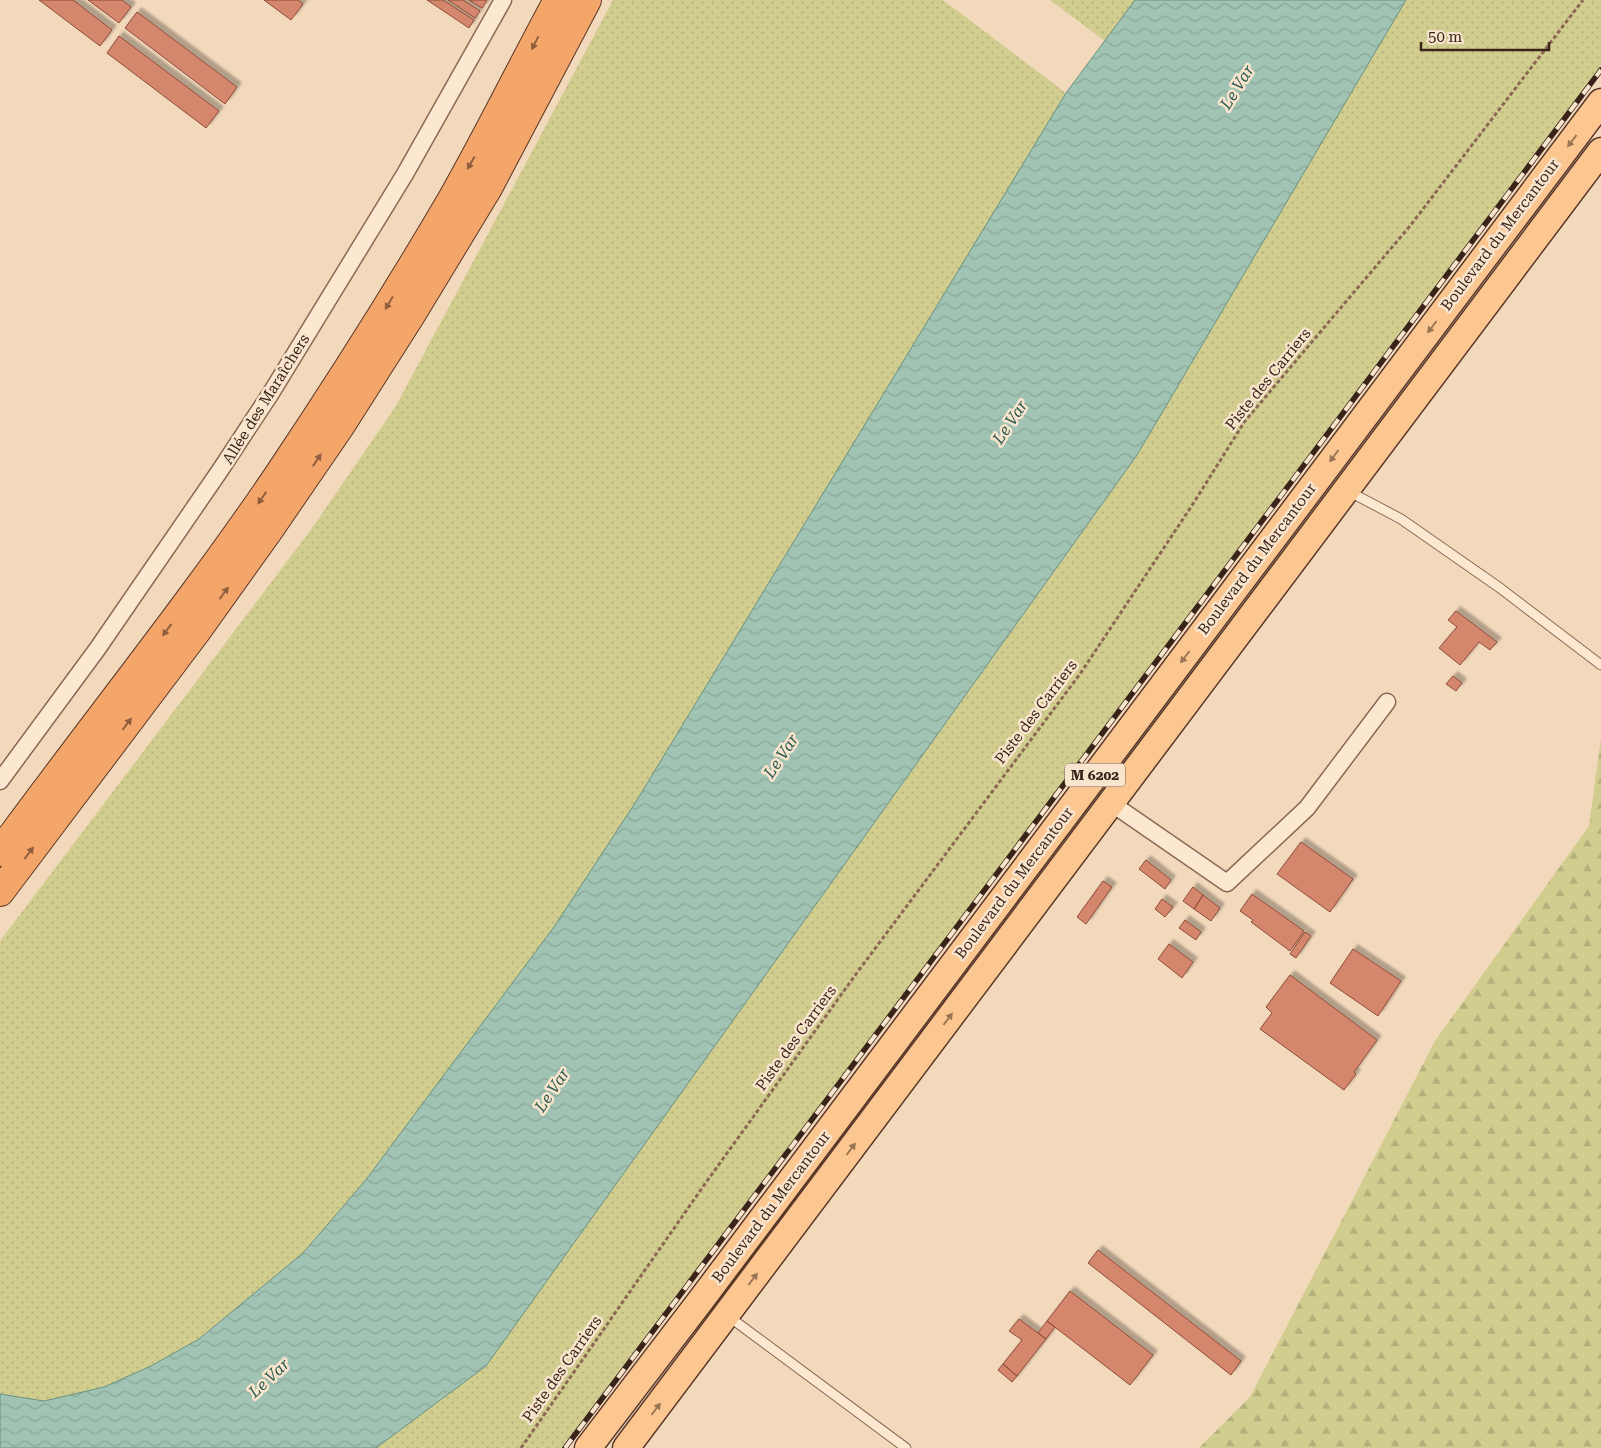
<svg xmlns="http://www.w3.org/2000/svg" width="1601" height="1448" font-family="'Roboto Serif',serif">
	<defs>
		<pattern id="grass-dots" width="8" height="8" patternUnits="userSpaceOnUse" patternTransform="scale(1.25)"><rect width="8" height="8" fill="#d1cd8f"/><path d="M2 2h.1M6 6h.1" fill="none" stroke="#b4b07b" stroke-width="1.8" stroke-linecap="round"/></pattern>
		<pattern id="forest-firs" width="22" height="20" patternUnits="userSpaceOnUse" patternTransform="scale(1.25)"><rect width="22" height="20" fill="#d1cd8f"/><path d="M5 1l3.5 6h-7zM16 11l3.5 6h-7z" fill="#b4b07b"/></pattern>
		<pattern id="water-waves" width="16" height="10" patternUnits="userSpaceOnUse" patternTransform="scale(1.25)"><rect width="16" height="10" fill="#a1c3b3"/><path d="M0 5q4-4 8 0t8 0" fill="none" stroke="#8ba799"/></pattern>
		<filter id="shadow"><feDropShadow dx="4.5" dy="-4.5" stdDeviation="1" flood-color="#0004"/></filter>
	</defs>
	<rect width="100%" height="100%" fill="#f2d9bc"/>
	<path fill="url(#grass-dots)" d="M613,0H943L1066,93L637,800L554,927L365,1181L303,1253L199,1339L151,1366L104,1387L44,1401L0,1394V941L310,531L396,406Z
		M1050,0H1135L1105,41Z
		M1406,0H1601V70L565,1448H376L486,1366L1137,455Z"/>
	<path fill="url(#forest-firs)" d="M1601,738V1448H1199L1250,1397L1435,1041L1589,826Z"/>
	<path fill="url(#water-waves)" stroke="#679280" d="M1135,0H1406L1137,455L486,1366L376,1448H0V1394L44,1401L104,1387L151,1366L199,1339L303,1253L365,1181L554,927L637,800L1066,93Z"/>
	<path fill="#d5876e" stroke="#8e4a37" filter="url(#shadow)" d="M39,0H73L112,30L100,46Z
		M88,0H122L131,7L119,23Z
		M264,0H298L303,4L291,20Z
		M427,0H443L474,20L469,28Z
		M448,0H463L480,11L475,18Z
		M469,0H485L487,1L482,8Z
		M137,12L237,87L225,104L125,28Z
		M119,36L219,111L206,128L107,53Z
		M1456,611L1497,642L1490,650L1479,642L1460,665L1439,648L1457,627L1448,620Z
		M1453,676L1462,683L1456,691L1446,684Z
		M1301,842L1353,879L1330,912L1277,874Z
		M1146,860L1171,880L1165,889L1139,869Z
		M1103,881L1112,887L1086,924L1077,917Z
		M1193,887L1203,895L1194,909L1183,901Z
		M1252,894L1304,931L1290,951L1251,922L1253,920L1240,911Z
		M1203,895L1220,908L1211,921L1194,909Z
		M1162,899L1173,907L1165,917L1155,909Z
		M1185,920L1201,932L1196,940L1179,928Z
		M1305,932L1311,936L1296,958L1290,954Z
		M1169,944L1193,962L1182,978L1158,959Z
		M1353,949L1401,981L1378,1016L1330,983Z
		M1290,975L1377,1040L1354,1072L1356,1074L1344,1090L1260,1029L1272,1013L1266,1007Z
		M1098,1250L1241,1361L1231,1375L1088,1263Z
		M1070,1291L1153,1355L1130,1385L1047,1321Z
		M1019,1319L1046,1339L1017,1376L1003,1364L1022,1340L1009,1331Z
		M1047,1321L1055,1327L1046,1339L1038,1333Z
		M1003,1364L1017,1376L1012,1382L998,1370Z"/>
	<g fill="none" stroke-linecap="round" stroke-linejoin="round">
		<g stroke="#8c6854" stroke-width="11">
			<path id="service" d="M1348,491L1401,519L1500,588L1601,665
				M728,1316L906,1448"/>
		</g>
		<g stroke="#8c6854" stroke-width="19">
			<path id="minor" d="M0,781L98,648L221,469L271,393L405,174L503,0
				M1111,803L1227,883L1307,808L1387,702"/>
		</g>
		<g stroke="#593729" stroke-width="29">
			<path id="primary" d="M588,1448L701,1300L1601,102
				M626,1448L1601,151"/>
		</g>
		<g stroke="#593729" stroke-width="30">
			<path id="trunk" d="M0,852C92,726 190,605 277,477C338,386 397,293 452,199C489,134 522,66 558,0
				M0,892L196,632L269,530L341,425L411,315L488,188L587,0"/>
		</g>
		<path stroke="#8c6854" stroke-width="3" stroke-dasharray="4 2.5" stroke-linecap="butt" d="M521,1448L707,1181L859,970L1080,674L1191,507L1245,421L1410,226L1583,0"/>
		<use href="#service" stroke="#fce8d0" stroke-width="9"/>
		<use href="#minor" stroke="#fce8d0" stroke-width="16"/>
		<use href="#primary" stroke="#fbc68f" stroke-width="26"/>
		<use href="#trunk" stroke="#f4a569" stroke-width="28"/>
		<g stroke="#3a241a" stroke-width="5.5">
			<path id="rail" d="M565,1448L1601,70"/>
		</g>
		<use href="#rail" stroke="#f9e4cd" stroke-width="4" stroke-dasharray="11" stroke-linecap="butt"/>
	</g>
	<defs><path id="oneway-solid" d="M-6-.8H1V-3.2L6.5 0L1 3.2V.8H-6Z" transform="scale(1.25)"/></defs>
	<g fill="#8e5e3e">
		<use href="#oneway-solid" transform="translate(535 43) rotate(118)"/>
		<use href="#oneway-solid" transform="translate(471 163) rotate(119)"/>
		<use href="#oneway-solid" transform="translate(389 303) rotate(121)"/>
		<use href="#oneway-solid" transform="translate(317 460) rotate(-56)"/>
		<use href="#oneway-solid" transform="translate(262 498) rotate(125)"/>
		<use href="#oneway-solid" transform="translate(224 593) rotate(-54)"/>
		<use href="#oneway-solid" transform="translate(167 630) rotate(126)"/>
		<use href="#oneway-solid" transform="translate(127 724) rotate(-53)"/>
		<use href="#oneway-solid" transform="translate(29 853) rotate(-53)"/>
	</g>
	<g fill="#9a7554">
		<use href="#oneway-solid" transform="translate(1572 141) rotate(127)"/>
		<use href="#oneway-solid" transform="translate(1432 327) rotate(127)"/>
		<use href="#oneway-solid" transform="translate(1334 456) rotate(127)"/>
		<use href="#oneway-solid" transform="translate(1185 657) rotate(127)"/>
		<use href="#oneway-solid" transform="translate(948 1019) rotate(-53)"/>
		<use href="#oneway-solid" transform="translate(851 1149) rotate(-53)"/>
		<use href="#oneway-solid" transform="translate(753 1279) rotate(-53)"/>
		<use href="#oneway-solid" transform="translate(656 1409) rotate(-53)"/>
	</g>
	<g text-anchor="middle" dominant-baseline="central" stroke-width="5" stroke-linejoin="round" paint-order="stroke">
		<rect fill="#f9e4cd" stroke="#735e50" stroke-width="1" x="1065" y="763.5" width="60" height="23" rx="4"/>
		<g font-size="14" font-weight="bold" fill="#3a241a">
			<text x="1095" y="775">M 6202</text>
		</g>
		<g font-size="15" fill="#3a241a" stroke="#f9e4cd">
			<text transform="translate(1500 235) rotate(-53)">Boulevard du Mercantour</text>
			<text transform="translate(1268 379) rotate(-51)">Piste des Carriers</text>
			<text transform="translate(266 399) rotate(-58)">Allée des Maraîchers</text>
			<text transform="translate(1257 559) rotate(-53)">Boulevard du Mercantour</text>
			<text transform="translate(1036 712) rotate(-53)">Piste des Carriers</text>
			<text transform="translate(1014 883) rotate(-53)">Boulevard du Mercantour</text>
			<text transform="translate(796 1038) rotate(-54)">Piste des Carriers</text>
			<text transform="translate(771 1207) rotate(-53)">Boulevard du Mercantour</text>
			<text transform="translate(562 1369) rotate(-55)">Piste des Carriers</text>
		</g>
		<g font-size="16" font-style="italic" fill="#285b4f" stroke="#f9e4cd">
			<text transform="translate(1237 87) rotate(-58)">Le Var</text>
			<text transform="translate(1010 422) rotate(-56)">Le Var</text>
			<text transform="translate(781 756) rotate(-56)">Le Var</text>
			<text transform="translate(552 1090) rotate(-56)">Le Var</text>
			<text transform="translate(269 1378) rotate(-43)">Le Var</text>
		</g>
	</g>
	<path d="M1421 42v8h128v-8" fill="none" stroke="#3a241a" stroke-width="2.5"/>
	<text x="1428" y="42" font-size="15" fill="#3a241a" stroke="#f9e4cd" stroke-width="4" paint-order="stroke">50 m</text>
</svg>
